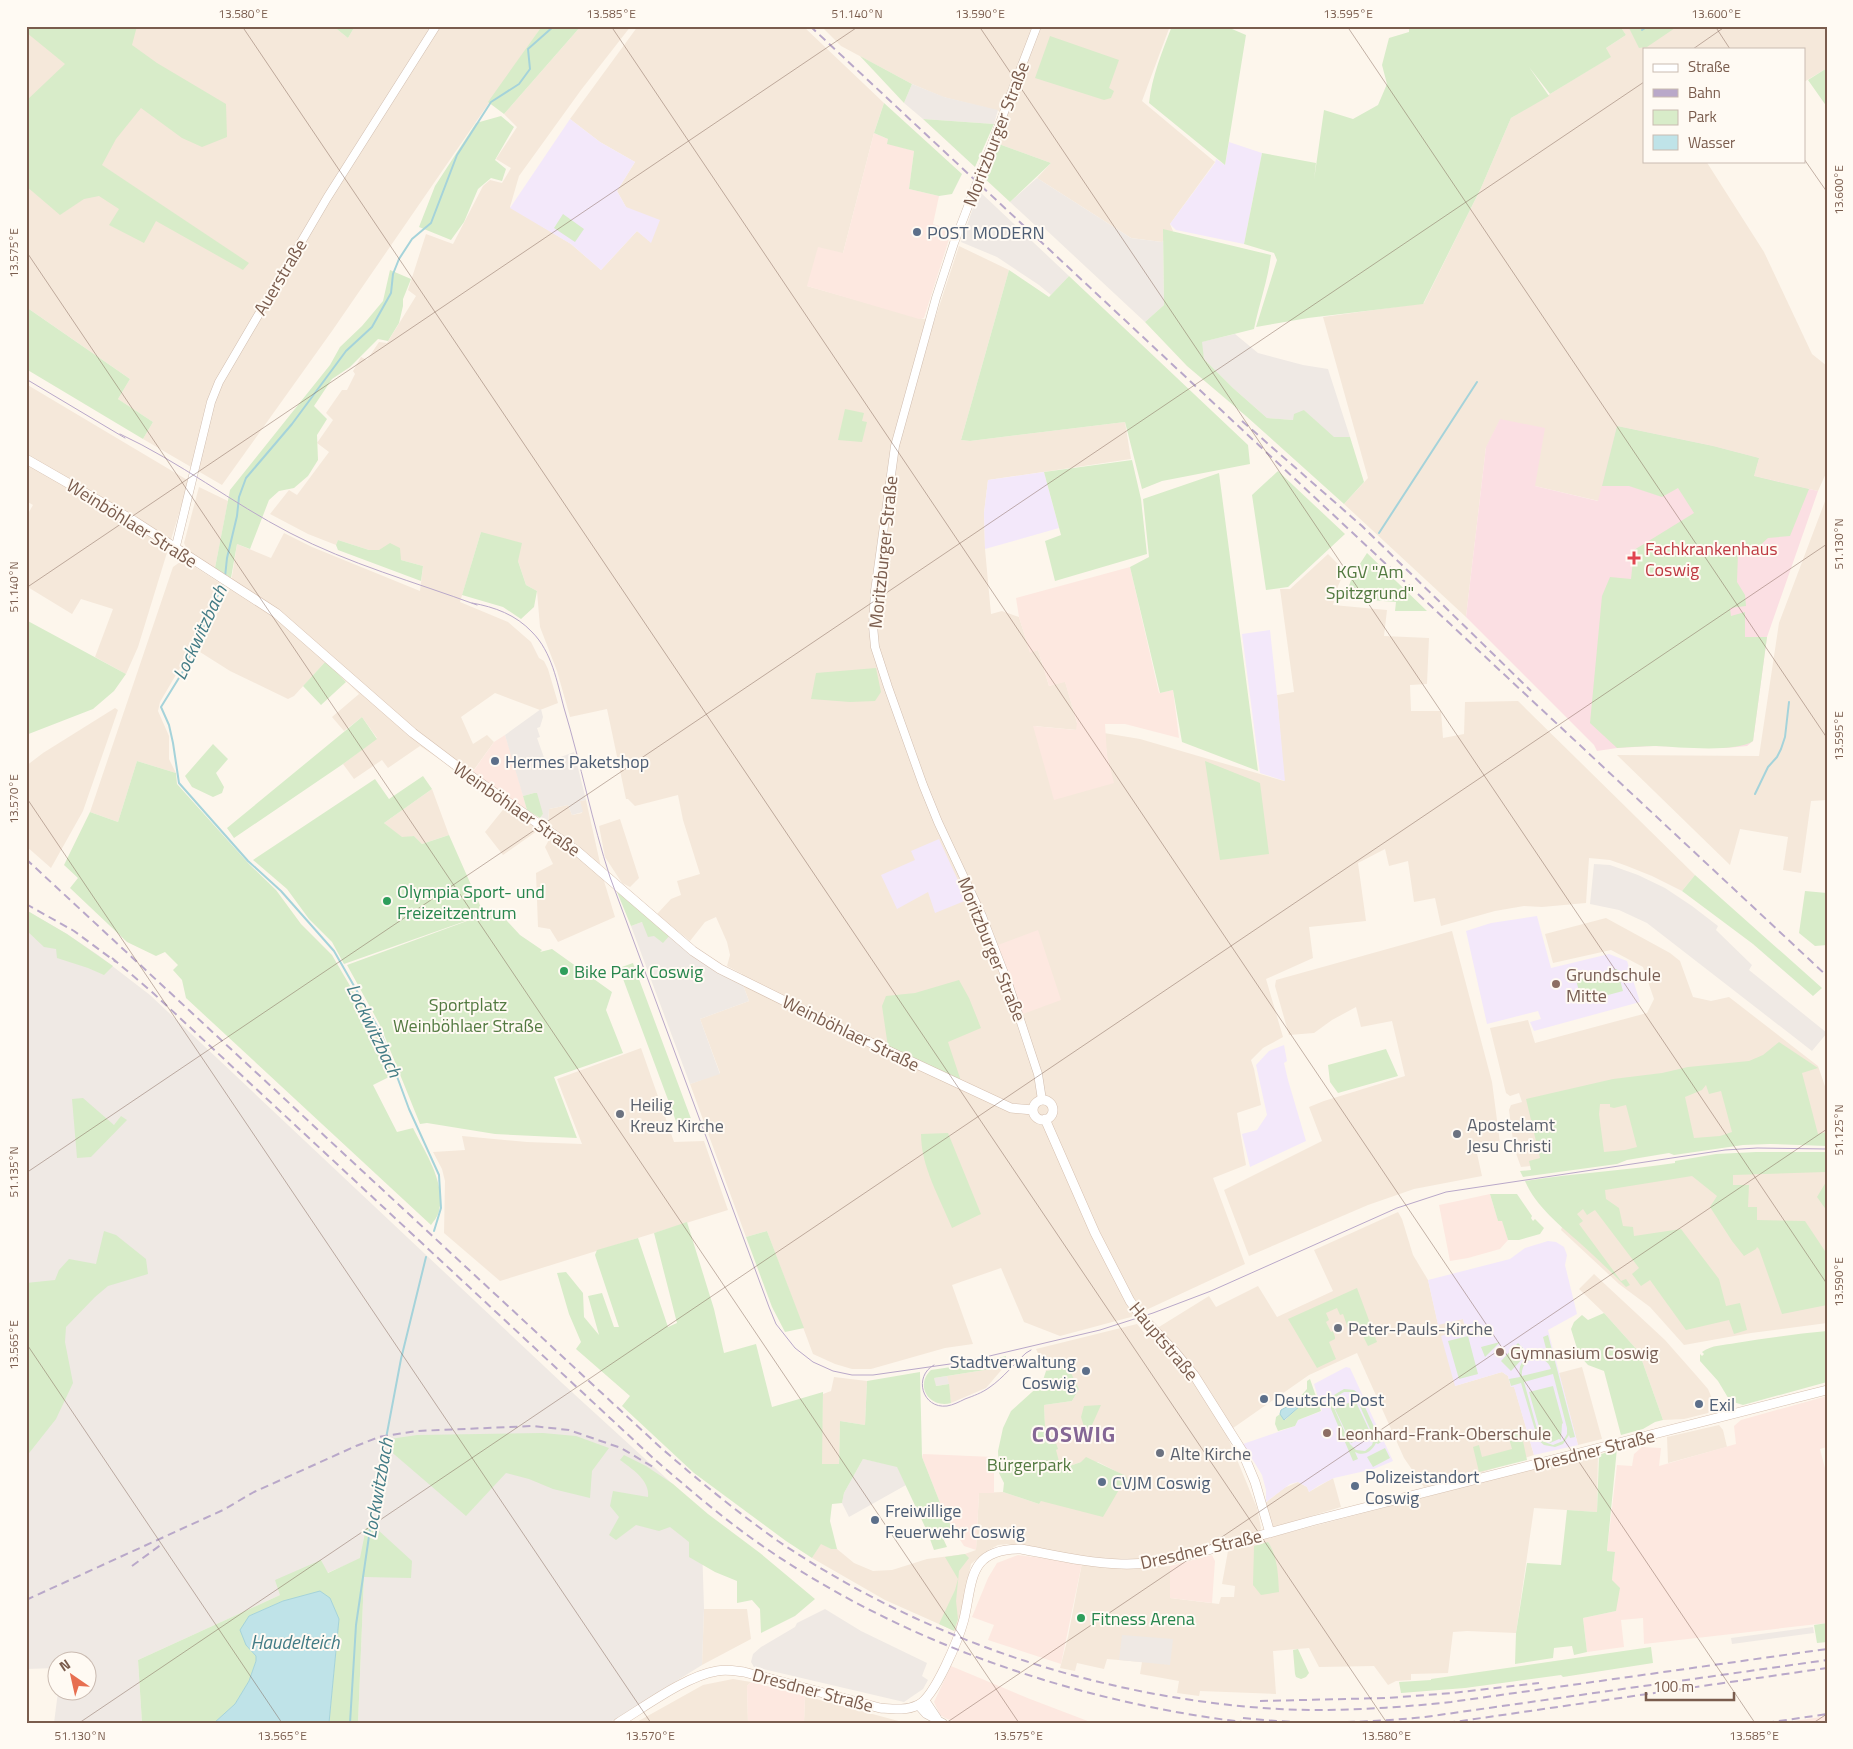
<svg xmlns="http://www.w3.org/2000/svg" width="1853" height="1749" font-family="'Titillium Web',sans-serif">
	<rect width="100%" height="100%" fill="#fdf6ec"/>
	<path fill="#f5e8da" d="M26,26H333L348,38L355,26H542L332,331L222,485L143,439L153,422L118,399L130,379L26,307Z
		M581,26H631L581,90L519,176L510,207L571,244L601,270L637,231L651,242L626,207L617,191L635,162L600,142L570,119L638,26H803L884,103L874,133L843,253L807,286L934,322L959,246L1009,270L961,440L970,441L1125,422L1131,459L988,480L984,513L985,549L991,614L1002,611L1019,617L1030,652L1038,650L1049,686L1065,681L1077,723V730L1034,726L1107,755L1104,733L1140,739L1284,781L1277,695L1294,692L1280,589H1290L1328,554L1345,571L1338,586L1333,605L1387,610L1384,636L1429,638L1427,684L1410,685L1411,711H1441L1443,738L1464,734L1465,702L1518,701L1695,875L1682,891L1652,876L1627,866L1610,860L1589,858L1586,903L1542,907L1524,906L1495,911L1441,926L1435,898L1414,902L1408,861L1389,866L1385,849L1358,863L1366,921L1309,927L1313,958L1266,979L1283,1037L1263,1048L1251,1060L1254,1069L1261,1105L1237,1113L1246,1165L1213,1178L1245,1264L1131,1317L1060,1336L1024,1322L1001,1268L952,1285L973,1344L945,1348L871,1369H852L835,1364L813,1354L767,1231L746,1237L690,1084L720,1073L700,1019L749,1001L743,985L742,974L727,966L730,955L727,942L716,917L705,922L690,941L657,914L671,899L681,895L677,881L700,874L683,820L678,795L635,806L628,799H626L607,709L570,717L557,671L540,627L537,591L526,585L518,561L481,532L460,602L508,622L531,642L539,658L544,661L548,669L558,703L540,710L495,693L461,717L473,744L487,735L494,742L468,778L420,746L388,768L382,760L354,779L343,764L377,738L362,717L344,731L332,717L359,694L326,661L294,696L288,699L230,671L200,652L208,630L230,589L237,544L271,558L284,533L312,547L420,591L423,566L401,560L379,550H369L338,540L336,545L308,534L270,514L289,490L297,495L329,452L317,443L333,420L326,413L342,390H347L355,374L353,371L361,357L367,360L379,342L387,343L416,296L408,290L426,234L453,244L483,186L490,180L502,183L511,168L496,159L517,127L504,114Z
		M821,26H1170L1142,101L1215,162L1170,224L1173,231L1162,242L1131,238L1037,178L1051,163L996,143L1007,113L943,97L912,84L841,46Z
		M1620,26H1827V68L1804,82V49H1644V161H1706L1764,252L1812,354L1827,366V471L1818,491L1754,476L1759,458L1713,446L1617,426L1599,501L1535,486L1486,447L1466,617L1344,504L1368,478L1323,317L1424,303L1481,188L1511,118L1610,57L1606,48L1626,35Z
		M26,384L189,481L138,647L126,674L95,657L113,609L81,599L72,614L26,586V517L33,505L26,501Z
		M199,487L228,501L215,568L191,554L187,550L184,543Z
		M1827,496V800L1811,801L1801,873L1783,870L1788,837L1740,829L1730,865L1617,755L1759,756L1779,623Z
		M180,562L192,565L220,583L214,595L187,656L160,702L158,711L169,736V759L176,773L137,761L118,822L90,812L173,567Z
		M115,708L118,710L83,811L51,868L26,846V766L43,753Z
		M432,789L449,835L422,844L414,836L402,838L384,823Z
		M586,800L604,881L615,917L558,942L550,929L538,927L536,873L553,864L545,847L555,829L548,824L549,809L568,805L572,815L582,813L580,801Z
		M506,806L535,825L537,831L503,855L485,832Z
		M620,819L639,878L630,887L622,883L605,857L599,826Z
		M1606,918L1670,953L1680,961L1693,997L1711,1001L1729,997L1818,1066L1827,1092V1136L1793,1135L1521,1167L1514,1148L1509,1110L1511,1105L1522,1102L1519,1093L1510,1096L1506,1093L1490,1028L1528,1020L1535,1043L1647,1013L1654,999L1643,967L1611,950L1553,963L1545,934Z
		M1452,931L1492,1082L1500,1143L1476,1149L1482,1176L1414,1189L1368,1205L1249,1256L1224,1190L1322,1141L1309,1107L1324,1101L1405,1076L1392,1021L1361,1027L1356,1007L1332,1020L1314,1033L1289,1035L1275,986L1276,980Z
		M641,1048L674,1142L704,1141L728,1210L500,1281L444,1233L445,1181L442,1169L433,1152L465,1150L462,1136L527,1142L582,1144L557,1079Z
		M1827,1155V1323L1751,1333L1684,1345L1650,1307L1619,1284L1561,1230L1565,1219L1596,1178Z
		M1398,1212L1402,1219L1413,1255L1428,1280L1438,1324L1463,1319L1465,1328L1455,1386L1502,1372L1508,1376L1511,1387L1514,1386L1534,1455L1483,1472L1424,1487L1404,1458L1357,1353L1309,1375L1226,1433L1257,1508L1261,1528L1259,1533L1166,1558L1133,1562L1087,1558L1008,1544L998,1545L985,1552L971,1564L957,1632L885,1600L812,1558L821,1543L831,1549H837L854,1563L873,1571L892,1570L927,1559L965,1554L976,1550L979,1493L1003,1492L1039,1504L1041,1501L1115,1496L1123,1483L1127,1479L1125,1476L1098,1462H1081L1061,1469L1055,1450L1057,1449L1045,1426L1044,1405L1072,1401L1079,1389L1070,1373L1074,1370L1067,1367L1046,1371L1036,1349L1137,1324L1146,1335L1209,1296L1216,1307L1258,1286L1277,1317L1333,1291L1314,1250Z
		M1594,1274L1665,1340L1695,1374L1708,1389L1713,1401V1407L1708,1413L1684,1419L1663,1420L1639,1352L1604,1313L1579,1289Z
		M1004,1367L986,1388L951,1403L947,1376Z
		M1582,1367L1602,1439L1578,1445L1559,1373Z
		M834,1377L867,1381L865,1425L840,1421L839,1465L821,1464L823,1394L831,1391Z
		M1719,1425L1723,1430L1727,1447L1668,1463L1667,1437Z
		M1598,1452L1597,1512L1534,1508L1516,1633L1467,1631L1453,1632L1448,1673L1411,1674V1680L1396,1681L1388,1685L1374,1666L1319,1667L1309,1648L1273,1651L1276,1694L1200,1691L1199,1696L1177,1693L1179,1681L1140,1674L1142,1662L1107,1659L1104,1669L1077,1663L1075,1671L1060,1668L1068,1637L1082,1563L1137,1569L1170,1566V1598L1219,1604L1221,1597H1234L1235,1586L1222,1584L1228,1551L1245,1544Z
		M1333,1478L1341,1507L1275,1527L1270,1525L1264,1504L1284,1488L1298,1482L1307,1487L1309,1492Z
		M704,1609H747L751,1639L702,1665Z
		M733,1679L751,1682L747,1686L748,1723H635L703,1685Z
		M805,1696L906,1723H804Z"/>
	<path fill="#fde8e0" d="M874,133L888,139V143L914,151L909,189L939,196L933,224L952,230L924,318L919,319L807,286L818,247L843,253Z
		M1130,567L1159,693L1173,690L1179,738L1125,724H1105L1107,755L1114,783L1054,800L1033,726L1076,730L1077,723L1065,682L1049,686L1038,650L1030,653L1019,617L1016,598Z
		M505,735L514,763L527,810L472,773L494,742Z
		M1038,930L1061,1000L1023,1014L998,945Z
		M1490,1194L1498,1221L1502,1220L1508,1240L1500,1249L1468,1258L1450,1261L1439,1205Z
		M1827,1396V1447L1820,1449L1827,1476V1623L1644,1644L1643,1618L1621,1620L1624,1647L1587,1652L1583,1618L1616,1611L1612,1580L1615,1553L1607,1551L1617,1465L1632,1466L1634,1454L1642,1447L1661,1448L1659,1466L1736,1444L1734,1426L1741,1420Z
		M923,1454L994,1457V1493H979L976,1550L964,1546L946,1518L922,1457Z
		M1018,1555L1082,1563L1061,1664L988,1640L994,1625L972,1617L988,1578L997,1563Z
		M1212,1555L1215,1561L1212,1603L1170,1598V1566Z
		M951,1666L1030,1699L1093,1723H960L947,1719L940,1715L934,1702Z
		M751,1682L805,1696L804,1723H748L747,1686Z
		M1827,1716V1723H1782Z"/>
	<path fill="#efe9e4" d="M912,84L944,97L998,110L994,124L923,119L904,103Z
		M1037,178L1131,238L1162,242L1163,240L1164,305L1145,322L1042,226L1037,227L1010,202Z
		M979,191L1069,276L1051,295L1039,285L997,257L961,242Z
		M1235,334L1258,353L1303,365L1328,369L1350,437L1334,438L1304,410L1293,420L1267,418L1233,388L1204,359L1201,342Z
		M541,709L543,717L540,727L537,728L540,737L537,738L546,763L557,761L558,758L574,752L586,800L580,801L583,812L572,815L568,805L549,809L548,824L540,818L543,814L534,793L523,796L505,735Z
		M1594,864L1610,865L1638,875L1665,888L1692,906L1718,926L1716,930L1752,965L1749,970L1827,1033L1812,1051L1647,923L1619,910L1590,904Z
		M26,910L67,934L98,955L150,995L562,1383L701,1510L704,1609L702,1665L609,1723H358L364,1577L360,1559L327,1573L321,1560L280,1595L138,1660L142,1723H54L58,1692H88V1662H58L57,1668L26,1669Z
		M642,922L654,936L670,935L743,985L749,1001L700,1019L720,1074L690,1084L631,926Z
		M947,1376L949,1384L935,1386L934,1378Z
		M863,1459L897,1466L906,1485L849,1517L842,1503L844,1493Z
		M825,1609L861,1631L927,1663L922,1676L928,1680L923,1689L904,1702L754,1667L751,1662L753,1654L761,1647L795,1627L797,1623Z
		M1813,1627L1814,1633L1732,1644L1731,1638Z
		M1122,1635L1173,1639L1170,1665L1119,1660Z"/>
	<path fill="#f3e8fa" d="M570,119L600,142L635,162L617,191L626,207L660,220L651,243L637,231L601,270L571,244L510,208Z
		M1229,142L1262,153L1244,244L1176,230L1170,224L1215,163L1216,159L1225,165Z
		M1044,472L1059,528L985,549L984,513L988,480Z
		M1270,630L1277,695L1285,781L1260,773L1242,634Z
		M939,839L967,900L935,913L928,892L897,909L881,875L915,860L911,851Z
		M1537,916L1551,968L1609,954L1627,961L1640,1002L1534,1031L1530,1022L1541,1019L1538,1011L1487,1024L1466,931L1491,923Z
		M1284,1045L1287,1061L1284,1063L1288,1080L1306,1141L1250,1167L1242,1134L1257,1130L1267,1115L1256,1065L1269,1051Z
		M1548,1241L1556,1242L1564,1247L1567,1255L1565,1265L1577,1314L1548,1330L1578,1445L1534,1455L1514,1387H1511L1508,1376L1502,1372L1455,1386L1441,1336L1465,1328L1463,1319L1438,1325L1428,1280L1510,1259L1525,1248Z
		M1346,1367L1350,1368L1393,1461L1374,1469L1334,1478L1318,1486L1309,1492L1307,1487L1298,1482L1290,1484L1266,1502V1490L1262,1475L1243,1444L1295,1426L1298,1420L1322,1411L1314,1384Z"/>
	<path fill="#fbdfe3" d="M1500,419L1545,428L1535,486L1598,501L1617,426L1713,446L1759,458L1754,476L1818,491L1767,637L1753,741L1747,746L1726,748L1653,746L1617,748L1597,751L1594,745L1466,617L1486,447Z"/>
	<path fill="#d8ecc9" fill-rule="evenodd" d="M26,26H137L132,45L157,63L226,104L227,137L202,147L182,138L141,108L116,139L102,165L249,263L243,270L156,221L144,243L109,225L119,209L99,196L84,199L60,215L26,186V101L65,64L27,33Z
		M333,26H355L348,38Z
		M542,26H581L504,114L488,102Z
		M1172,26H1225L1246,35L1225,165L1149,103C1152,76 1162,52 1172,26Z
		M1409,26H1620L1626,35L1606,48L1611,57L1550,94L1529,67L1549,96L1511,118L1481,188L1423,304L1308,318L1256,327L1277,260L1274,253L1244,244L1262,153L1316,163L1314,180L1324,110L1353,119L1378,105L1387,84L1382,65L1389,38L1409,32Z
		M1628,26H1678L1647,47L1639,48Z
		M1050,36L1119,60L1109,88L1114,91L1111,98L1104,100L1035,78Z
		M860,56L912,84L904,103Z
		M1827,68V107L1808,80Z
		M884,103L962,174L952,194L939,196L909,189L914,151L887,144L888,139L874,133Z
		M501,116L514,127L495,160L506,169L502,181L491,178L478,189L464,222L451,240L419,227L435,186L476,123Z
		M923,119L994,124L975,167Z
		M996,143L1051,163L1010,202L983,177Z
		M563,214L584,229L575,242L554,228Z
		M1163,229L1271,255C1268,280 1259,304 1254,329L1202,342L1204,359L1233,388L1267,418L1293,420L1294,414L1304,410L1334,437H1350L1364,482L1344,504L1246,416L1187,366L1145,322L1164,305Z
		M390,270L411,279L403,299V306L399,323L388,341L378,339L350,367L332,379L314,406L327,419L317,435L318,460L308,476L294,488L279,491L269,500L250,549L237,544L231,578L215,568L230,490L330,365L340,347L362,326L383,301Z
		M1009,270L1049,297L1069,276L1248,445L1250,464L1162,481L1142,489L1125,422L970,441L961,440Z
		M26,307L130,379L118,399L153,422L143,439L26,369Z
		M845,409L864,413L862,421L867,422L862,442L838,440Z
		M1617,426L1713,446L1759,458L1754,476L1809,489L1790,536L1768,538L1753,552L1738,553L1737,582L1745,595L1746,606L1730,608L1731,616L1745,612V637H1767L1753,741C1737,753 1678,747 1656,746C1643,746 1630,747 1617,748L1590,723L1602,596L1610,577L1631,579L1634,550L1694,513L1678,488L1662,497L1629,486H1602Z
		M1132,460L1141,499L1147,554L1055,581L1045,541L1061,535L1044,472Z
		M1278,471L1345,534L1288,587L1266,590L1252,495Z
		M1219,473L1258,771L1182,742L1173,690L1160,693L1130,567L1149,557L1143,499Z
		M481,532L522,543L518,561L526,585L537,591L534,607L521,619L503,607L462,595Z
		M338,540L369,550H379L390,543L400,548L401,560L423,566L421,581L338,550L336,545Z
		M1367,553L1427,611H1395L1396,602L1344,598L1354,573Z
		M26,620L126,674L114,691L93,709L26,735Z
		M326,661L346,682L321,705L303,686Z
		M876,668L881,692L875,701L850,702L811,699L816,673Z
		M362,717L377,739L343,764L234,838L227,828Z
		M213,744L228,759L216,773L224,787L222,793L213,797L192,787L185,776Z
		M137,761L176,773L177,784L249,864L276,890L301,924L332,955L377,1032L393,1075L373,1085L397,1132L413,1128C425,1152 446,1183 439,1211C438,1216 434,1221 431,1225L186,998L182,980L173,970L178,965L165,952L156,956L127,942L70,888L78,878L64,865L90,812L118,822Z
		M1205,761L1260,783L1269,854L1220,860Z
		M423,776L432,789L384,823L402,837L414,836L422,844L449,835L483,912L477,917L344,964L332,942L309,919L287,889L253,860L375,779L389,799Z
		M534,793H537L543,814L540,818L527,810L523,796Z
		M1695,875L1822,988L1813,996L1753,944L1682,891Z
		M615,887L670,935L663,943L654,936L648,937L642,922L631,926Z
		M1805,891L1827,893V945L1815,946L1799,933Z
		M26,910L67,934L113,966L104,975L88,968L57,958L56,949L44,947L26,930Z
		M497,910L520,935L542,950L540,952L552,949L612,992L606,1010L623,1053L554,1077L577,1138L495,1134L427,1123L420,1124L380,1025L347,965Z
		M633,963L696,1132H680L619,968Z
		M1617,969L1623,991L1582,1002L1576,980Z
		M959,980L969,998L981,1028L948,1042L961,1081L888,1047L882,1006L886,996L915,993Z
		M1779,1042L1818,1068L1802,1073L1818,1134L1827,1132V1146L1770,1144L1743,1145L1674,1155L1669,1153L1627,1160L1617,1164L1523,1177L1520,1171L1531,1170L1529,1161L1540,1158L1526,1099L1613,1079L1662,1073L1688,1067L1749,1061L1763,1055ZM1706,1085L1709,1094L1721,1091L1732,1132L1720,1136L1694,1138L1685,1097L1702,1090ZM1600,1104H1610V1107L1614,1108L1626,1105L1637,1147L1625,1150L1604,1152L1599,1114Z
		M1386,1049L1398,1076L1338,1093L1330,1082L1328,1065Z
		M83,1098L114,1125L121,1116L127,1120L91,1157L77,1158L72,1099Z
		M948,1133L981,1214L952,1228C940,1198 921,1167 921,1134Z
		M1756,1152H1826L1827,1211L1817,1197L1826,1182V1172L1733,1175V1185H1749L1748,1207H1757V1220L1805,1221L1827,1254V1305L1782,1314L1759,1249L1757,1247L1756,1249L1744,1256L1732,1241L1710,1207L1717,1196L1692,1176L1605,1190L1606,1199L1619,1208L1623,1226L1633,1227L1634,1236L1681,1229L1719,1279L1726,1306L1740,1303L1747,1330L1734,1334L1729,1320L1686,1330L1650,1280L1641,1286L1632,1274L1639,1268L1595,1210L1587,1215L1583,1209L1577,1214L1583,1221L1579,1224L1621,1281L1626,1279L1630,1285L1626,1287C1612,1273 1597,1258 1581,1244C1561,1226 1536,1207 1525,1181C1576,1173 1627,1170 1675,1163V1161L1716,1154Z
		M1517,1194L1532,1216L1531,1218L1533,1221L1535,1219L1544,1228L1540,1234L1519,1240H1508L1502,1221H1498L1490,1194Z
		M687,1222L714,1309L724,1353L756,1344L772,1407L823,1392L822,1464H839L840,1421L865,1425L867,1381L920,1372L922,1457L946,1518L955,1531L942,1536L947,1547L934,1550L927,1531L897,1467L863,1459L844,1493L842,1503L832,1504L830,1521L837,1549H831L821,1544L812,1558L786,1541L694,1473L622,1406L630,1396L576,1349L581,1342L569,1314L557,1273L566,1272L583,1293L584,1317L599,1335L588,1296L602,1293L614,1327H619L595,1255L597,1250L638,1238L668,1327L677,1323L654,1233Z
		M104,1231L116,1235L146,1259L148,1274L108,1286L95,1297L66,1327L65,1342L73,1383L56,1419L26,1457V1283L55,1280L59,1270L69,1259L96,1264Z
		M767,1231L804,1328L785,1332L772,1307L746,1237Z
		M1357,1288L1377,1342L1368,1346L1359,1328L1351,1332L1349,1331L1343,1314L1340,1315L1337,1308L1326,1313L1329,1320L1326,1322L1331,1332L1333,1331L1335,1337V1339L1329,1342L1336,1359L1317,1368L1288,1319Z
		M1604,1313L1639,1352L1663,1420L1655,1422L1643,1429L1621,1435L1604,1371L1588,1365L1579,1355L1571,1329L1574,1322L1582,1315L1588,1320Z
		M1827,1331V1382L1743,1405L1730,1401L1718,1381L1700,1361V1354L1702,1356L1704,1354L1702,1352C1711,1345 1725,1345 1736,1343C1766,1338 1796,1334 1827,1331Z
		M1548,1335L1575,1437L1570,1438L1569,1435L1563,1444L1555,1447L1544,1445L1538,1440L1521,1383L1511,1386L1509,1379L1520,1377C1516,1357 1534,1352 1549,1360L1543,1337ZM1533,1358C1542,1357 1548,1361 1551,1369L1522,1376C1521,1368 1525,1362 1533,1358ZM1553,1374L1567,1428V1434L1563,1441L1553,1445L1542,1441L1539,1436L1524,1382Z
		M1468,1336L1478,1374L1459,1379L1448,1341Z
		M1500,1342L1485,1357L1481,1347Z
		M1518,1343L1528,1353L1511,1371L1501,1361Z
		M1006,1356V1360L1004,1367L934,1378L936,1386L949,1384L951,1403C930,1409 914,1386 931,1370L978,1363Z
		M1067,1367L1074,1369L1071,1373L1079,1389L1072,1401L1044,1405L1045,1426L1049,1435L1054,1437L1058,1449L1056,1450L1061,1469L1081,1462L1086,1457L1126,1476L1128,1480L1123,1483L1103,1517L1041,1501L1039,1504L1003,1492L1004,1483L999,1473L998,1451L1003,1428L1011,1411L1042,1383L1046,1371Z
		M1310,1379L1321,1411L1298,1420L1295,1426L1278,1431L1275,1424L1276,1417L1280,1414L1285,1420L1300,1406L1303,1397H1300L1307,1389V1381Z
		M1553,1386L1563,1423L1562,1424L1561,1440L1559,1439L1550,1443L1541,1429L1540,1430L1529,1392Z
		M1344,1389L1354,1390L1359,1394L1381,1442L1378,1444L1376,1443C1372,1451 1364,1457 1355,1452L1358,1459L1353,1461L1331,1409V1402L1334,1395ZM1344,1392H1352L1355,1395L1374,1438L1372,1445L1365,1451L1356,1450L1350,1444L1334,1408V1398Z
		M1355,1400L1371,1434L1351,1443L1335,1409Z
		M1101,1405L1087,1436L1081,1417L1084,1406Z
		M1521,1432L1527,1460L1479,1472L1473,1447L1479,1445L1482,1457L1512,1449L1508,1435Z
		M543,1433L576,1436L609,1448L592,1471L590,1498L553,1489L529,1479L506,1473L466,1516L388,1449L390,1439L417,1435Z
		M1385,1448L1390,1458L1373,1467L1367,1457Z
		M1617,1448L1607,1551L1615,1552L1612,1580L1620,1588L1616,1611L1583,1618L1587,1652L1574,1655L1572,1646L1554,1648L1553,1658L1515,1664L1516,1633L1527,1563L1561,1565L1567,1510L1597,1512L1599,1455Z
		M624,1455L646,1466L673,1484L708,1514L760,1553L815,1599L795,1616L761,1633L760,1609L752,1600L737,1603V1581L715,1572L689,1557V1542L670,1527L659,1531L636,1525L616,1540L609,1535L619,1517L610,1506L613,1491L648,1497C650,1480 632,1469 620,1460Z
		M366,1528L377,1529L412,1561L411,1578L364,1577L358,1723H329L339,1619L330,1598L283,1601L249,1616L246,1645L256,1656V1661L249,1681L235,1704L214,1723H142L138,1660L280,1595L275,1580L321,1560L328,1573L360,1558Z
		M1268,1542C1278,1557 1278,1575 1279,1592L1261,1595L1253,1585L1254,1546Z
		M965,1554L969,1558L959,1571L956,1601L958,1619L954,1631L939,1624L955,1590L958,1579L945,1557Z
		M1827,1623V1642L1817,1643L1814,1625Z
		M1651,1647L1653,1663L1563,1677L1561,1675L1465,1688L1401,1693L1399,1682L1431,1680V1679Z
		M1298,1649L1309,1673L1306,1677L1301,1679L1296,1677L1295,1674L1293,1650Z"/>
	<path fill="#bfe3e8" stroke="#a5d3da" d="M1300,1397L1304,1399L1300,1406L1284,1420L1280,1414L1281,1410L1292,1404L1293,1401Z
		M320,1591L330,1598L339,1619L329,1723H214L235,1704L249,1681L256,1661V1656L246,1645L240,1630L249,1616L283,1601Z"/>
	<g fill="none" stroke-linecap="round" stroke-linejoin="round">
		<path stroke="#a5d3da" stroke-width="2" d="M1642,30L1648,26
			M1379,533L1477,382
			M225,577L227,558L237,516L239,497L246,478L292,424L346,351L372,327L391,293L393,274L399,259L412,239L431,223L457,155L491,102L519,84L530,69L528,49L554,26
			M224,582L182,673L161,707L169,725L173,743L179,783L248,861L281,891L334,951L381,1033L409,1109L439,1175L441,1208L434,1231
			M1755,794L1768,767L1777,757L1781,749L1785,737L1789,702
			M350,1723L356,1625L374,1502L401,1359L426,1257"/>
		<g stroke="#d1beb0" stroke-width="9">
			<path id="tertiary" d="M1037,26L954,243L936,298L895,446L875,591L873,626L875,647L888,687L923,785L938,822L982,916L1009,986L1038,1074L1042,1100
				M175,550L211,402L219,382L327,198L436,26
				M925,1700L937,1718
				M918,1705L926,1714L943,1723"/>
		</g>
		<g stroke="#d6c0b0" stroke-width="10">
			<path id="secondary" d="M26,459L134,521L276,613L413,733L458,767L577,851L693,951L720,969L837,1027L1011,1108L1033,1110
				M1033 1110a10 10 0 1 1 20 0a10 10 0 1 1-20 0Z
				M1045,1119L1095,1233L1130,1301L1141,1316L1175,1352L1194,1375L1242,1451L1255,1482L1270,1533
				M618,1723C646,1706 686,1676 717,1671C726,1669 736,1671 744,1672L880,1708C893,1709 906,1711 918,1705C935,1697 959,1638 964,1619C973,1580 968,1549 1021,1549C1054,1555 1087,1563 1121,1564C1144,1565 1167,1560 1190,1555L1312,1521L1827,1390"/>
		</g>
		<use href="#tertiary" stroke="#fff" stroke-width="8"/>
		<use href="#secondary" stroke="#fff" stroke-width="9"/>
		<path stroke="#b9a8c9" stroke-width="1" d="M26,379L125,438
			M120,434C180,462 232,503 290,533C349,564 415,582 477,605
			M472,603C495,607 516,615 532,632C552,652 557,682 564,708C581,764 592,822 610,877L769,1307L776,1324L795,1348L813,1362L833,1371L852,1375H873L964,1362L1100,1330L1153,1313L1211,1291L1397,1208L1446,1192L1725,1150L1757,1148L1827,1149
			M934,1365C913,1376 922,1409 947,1406C953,1405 959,1402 965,1399C973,1396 982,1393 990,1387C1003,1378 1014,1364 1026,1353L1031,1350"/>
		<path stroke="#b9a8c9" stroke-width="2" stroke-dasharray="8 5" stroke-linecap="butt" d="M810,26L1827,976
			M1242,421L1362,526L1531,691
			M26,859L660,1447C698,1480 737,1512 778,1541C924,1640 1103,1699 1279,1709C1336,1712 1394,1708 1451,1702L1827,1649
			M26,904L74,931L116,962
			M112,958L152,992L653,1458C682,1483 712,1509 743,1532C888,1639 1074,1703 1251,1723
			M132,1566L162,1544
			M26,1600L223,1510L254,1492L356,1446L379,1437L417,1431L533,1426L569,1430L621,1448L653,1467
			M1260,1701L1387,1698L1452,1693L1539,1683
			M1243,1718C1304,1725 1364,1723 1425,1717L1827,1660
			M1447,1723L1827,1668
			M1766,1723L1827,1714"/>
	</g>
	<path fill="none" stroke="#7a5c4d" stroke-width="1" stroke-opacity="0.45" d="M242,26L1387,1723M611,26L1755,1723M979,26L1827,1284M1347,26L1827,738M1715,26L1730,49M1693,49L1726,26M1804,159L1827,192M26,251L1019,1723M26,588L859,26M26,797L651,1723M26,1173L1644,82M26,1343L282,1723M79,1723L1827,544M946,1723L1827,1129M1813,1723L1827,1714"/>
	<g fill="#5c6f8a" stroke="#fffaf3" stroke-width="2">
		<circle cx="917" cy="232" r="5"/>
		<circle cx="495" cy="761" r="5"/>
		<circle cx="1086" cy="1371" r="5"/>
		<circle cx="1264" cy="1399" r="5"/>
		<circle cx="1699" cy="1404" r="5"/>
		<circle cx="1102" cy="1482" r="5"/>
		<circle cx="1355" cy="1486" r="5"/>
		<circle cx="875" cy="1520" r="5"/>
	</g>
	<path fill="#e0444e" stroke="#fffaf3" stroke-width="2" d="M1631.5 550.5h5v5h5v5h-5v5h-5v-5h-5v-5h5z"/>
	<g fill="#2e9e5b" stroke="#fffaf3" stroke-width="2">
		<circle cx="387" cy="901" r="5"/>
		<circle cx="564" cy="971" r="5"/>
		<circle cx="1081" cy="1618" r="5"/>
	</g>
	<g fill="#8d6e63" stroke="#fffaf3" stroke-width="2">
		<circle cx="1556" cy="984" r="5"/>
		<circle cx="1500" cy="1352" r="5"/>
		<circle cx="1327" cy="1433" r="5"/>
	</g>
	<g fill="#6b7280" stroke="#fffaf3" stroke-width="2">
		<circle cx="620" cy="1114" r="5"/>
		<circle cx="1457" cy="1134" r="5"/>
		<circle cx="1338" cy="1328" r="5"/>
		<circle cx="1160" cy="1453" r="5"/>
	</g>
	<g text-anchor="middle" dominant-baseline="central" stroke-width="4" stroke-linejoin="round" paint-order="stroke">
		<g font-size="18" fill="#7a5c4d" stroke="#fffaf3">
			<text transform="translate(996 134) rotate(-69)">Moritzburger Straße</text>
			<text transform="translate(280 277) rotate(-59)">Auerstraße</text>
			<text transform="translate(132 523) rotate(32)">Weinböhlaer Straße</text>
			<text transform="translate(883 552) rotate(-84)">Moritzburger Straße</text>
			<text transform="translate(517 809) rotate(35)">Weinböhlaer Straße</text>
			<text transform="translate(992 949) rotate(68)">Moritzburger Straße</text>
			<text transform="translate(851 1033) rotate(26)">Weinböhlaer Straße</text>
			<text transform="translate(1164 1341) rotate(50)">Hauptstraße</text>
			<text transform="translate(1594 1450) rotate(-14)">Dresdner Straße</text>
			<text transform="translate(1201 1549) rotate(-13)">Dresdner Straße</text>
			<text transform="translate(813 1690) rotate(15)">Dresdner Straße</text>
		</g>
		<g font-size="18" fill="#4e5e75" stroke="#fffaf3" text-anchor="start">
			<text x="927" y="232">POST MODERN</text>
			<text x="505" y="761">Hermes Paketshop</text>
			<text x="1076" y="1361" text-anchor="end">Stadtverwaltung<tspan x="1076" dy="21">Coswig</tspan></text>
			<text x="1274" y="1399">Deutsche Post</text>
			<text x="1709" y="1404">Exil</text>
			<text x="1365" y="1476">Polizeistandort<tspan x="1365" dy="21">Coswig</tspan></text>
			<text x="1112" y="1482">CVJM Coswig</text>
			<text x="885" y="1510">Freiwillige<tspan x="885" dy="21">Feuerwehr Coswig</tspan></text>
		</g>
		<g font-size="18" fill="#be3a42" stroke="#fffaf3" text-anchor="start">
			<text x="1645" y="548">Fachkrankenhaus<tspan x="1645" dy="21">Coswig</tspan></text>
		</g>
		<g font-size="18" fill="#537a41" stroke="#fffaf3">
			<text x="1370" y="571">KGV "Am<tspan x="1370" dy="21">Spitzgrund"</tspan></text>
			<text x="468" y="1004">Sportplatz<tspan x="468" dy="21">Weinböhlaer Straße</tspan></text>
			<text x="1029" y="1464">Bürgerpark</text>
		</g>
		<g font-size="18" fill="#27864d" stroke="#fffaf3" text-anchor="start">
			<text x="397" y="891">Olympia Sport- und<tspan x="397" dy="21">Freizeitzentrum</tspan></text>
			<text x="574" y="971">Bike Park Coswig</text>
			<text x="1091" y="1618">Fitness Arena</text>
		</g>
		<g font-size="18" fill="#785e54" stroke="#fffaf3" text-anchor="start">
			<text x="1566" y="974">Grundschule<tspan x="1566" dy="21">Mitte</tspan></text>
			<text x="1510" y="1352">Gymnasium Coswig</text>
			<text x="1337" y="1433">Leonhard-Frank-Oberschule</text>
		</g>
		<g font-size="18" fill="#5b616d" stroke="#fffaf3" text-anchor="start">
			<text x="630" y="1104">Heilig<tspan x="630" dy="21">Kreuz Kirche</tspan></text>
			<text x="1467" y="1124">Apostelamt<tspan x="1467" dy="21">Jesu Christi</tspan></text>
			<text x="1348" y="1328">Peter-Pauls-Kirche</text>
			<text x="1170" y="1453">Alte Kirche</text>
		</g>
		<g font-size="19" font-style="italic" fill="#437c86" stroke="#fffaf3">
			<text transform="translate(199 632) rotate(-65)">Lockwitzbach</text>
			<text transform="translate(375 1030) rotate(64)">Lockwitzbach</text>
			<text transform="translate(377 1488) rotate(-80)">Lockwitzbach</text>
			<text x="295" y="1641">Haudelteich</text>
		</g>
		<g font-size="22" font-weight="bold" letter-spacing="1" fill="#846695" stroke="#fffaf3">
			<text x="1074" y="1434">COSWIG</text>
		</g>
	</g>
	<rect width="1853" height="1749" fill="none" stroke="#fffaf3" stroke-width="55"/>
	<rect x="1643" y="48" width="162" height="115" fill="#fffaf3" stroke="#cabbb1"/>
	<rect x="1653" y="64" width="25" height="8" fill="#ffffff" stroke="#cabbb1"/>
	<text x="1688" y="72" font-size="15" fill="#7a5c4d">Straße</text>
	<rect x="1653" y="89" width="25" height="8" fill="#b9a8c9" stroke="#cabbb1"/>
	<text x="1688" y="98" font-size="15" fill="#7a5c4d">Bahn</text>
	<rect x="1653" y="110" width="25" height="15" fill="#d8ecc9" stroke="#cabbb1"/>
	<text x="1688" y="122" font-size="15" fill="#7a5c4d">Park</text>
	<rect x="1653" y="135" width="25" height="15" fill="#bfe3e8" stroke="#cabbb1"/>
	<text x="1688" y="148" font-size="15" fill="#7a5c4d">Wasser</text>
	<g transform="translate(72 1676) rotate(326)"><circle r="24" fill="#fffaf3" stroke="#cabbb1"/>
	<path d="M0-4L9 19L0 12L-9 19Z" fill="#e76f51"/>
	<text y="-8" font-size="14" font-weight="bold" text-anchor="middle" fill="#7a5c4d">N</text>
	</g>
	<path d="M1646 1692v8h88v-8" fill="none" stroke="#7a5c4d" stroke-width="2.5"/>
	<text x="1653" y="1692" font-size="15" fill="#7a5c4d" stroke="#fffaf3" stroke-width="4" paint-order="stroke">100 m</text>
	<rect x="28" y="28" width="1798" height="1694" fill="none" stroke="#7a5c4d" stroke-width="2"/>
	<g font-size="12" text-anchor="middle" fill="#7a5c4d">
		<text x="243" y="18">13.580°E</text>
		<text x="611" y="18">13.585°E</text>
		<text x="857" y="18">51.140°N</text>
		<text x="980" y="18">13.590°E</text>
		<text x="1348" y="18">13.595°E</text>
		<text x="1716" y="18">13.600°E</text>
		<text transform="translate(1839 190) rotate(-90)" y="4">13.600°E</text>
		<text transform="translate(14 253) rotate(-90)" y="4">13.575°E</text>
		<text transform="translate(1839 544) rotate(-90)" y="4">51.130°N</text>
		<text transform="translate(14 587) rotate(-90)" y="4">51.140°N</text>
		<text transform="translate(1839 736) rotate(-90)" y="4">13.595°E</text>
		<text transform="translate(14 799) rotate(-90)" y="4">13.570°E</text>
		<text transform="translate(1839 1130) rotate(-90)" y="4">51.125°N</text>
		<text transform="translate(14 1172) rotate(-90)" y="4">51.135°N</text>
		<text transform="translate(1839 1282) rotate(-90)" y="4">13.590°E</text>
		<text transform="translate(14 1345) rotate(-90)" y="4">13.565°E</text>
		<text x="80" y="1740">51.130°N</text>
		<text x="282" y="1740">13.565°E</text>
		<text x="650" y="1740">13.570°E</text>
		<text x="1018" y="1740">13.575°E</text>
		<text x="1386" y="1740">13.580°E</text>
		<text x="1754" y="1740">13.585°E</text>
	</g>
</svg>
